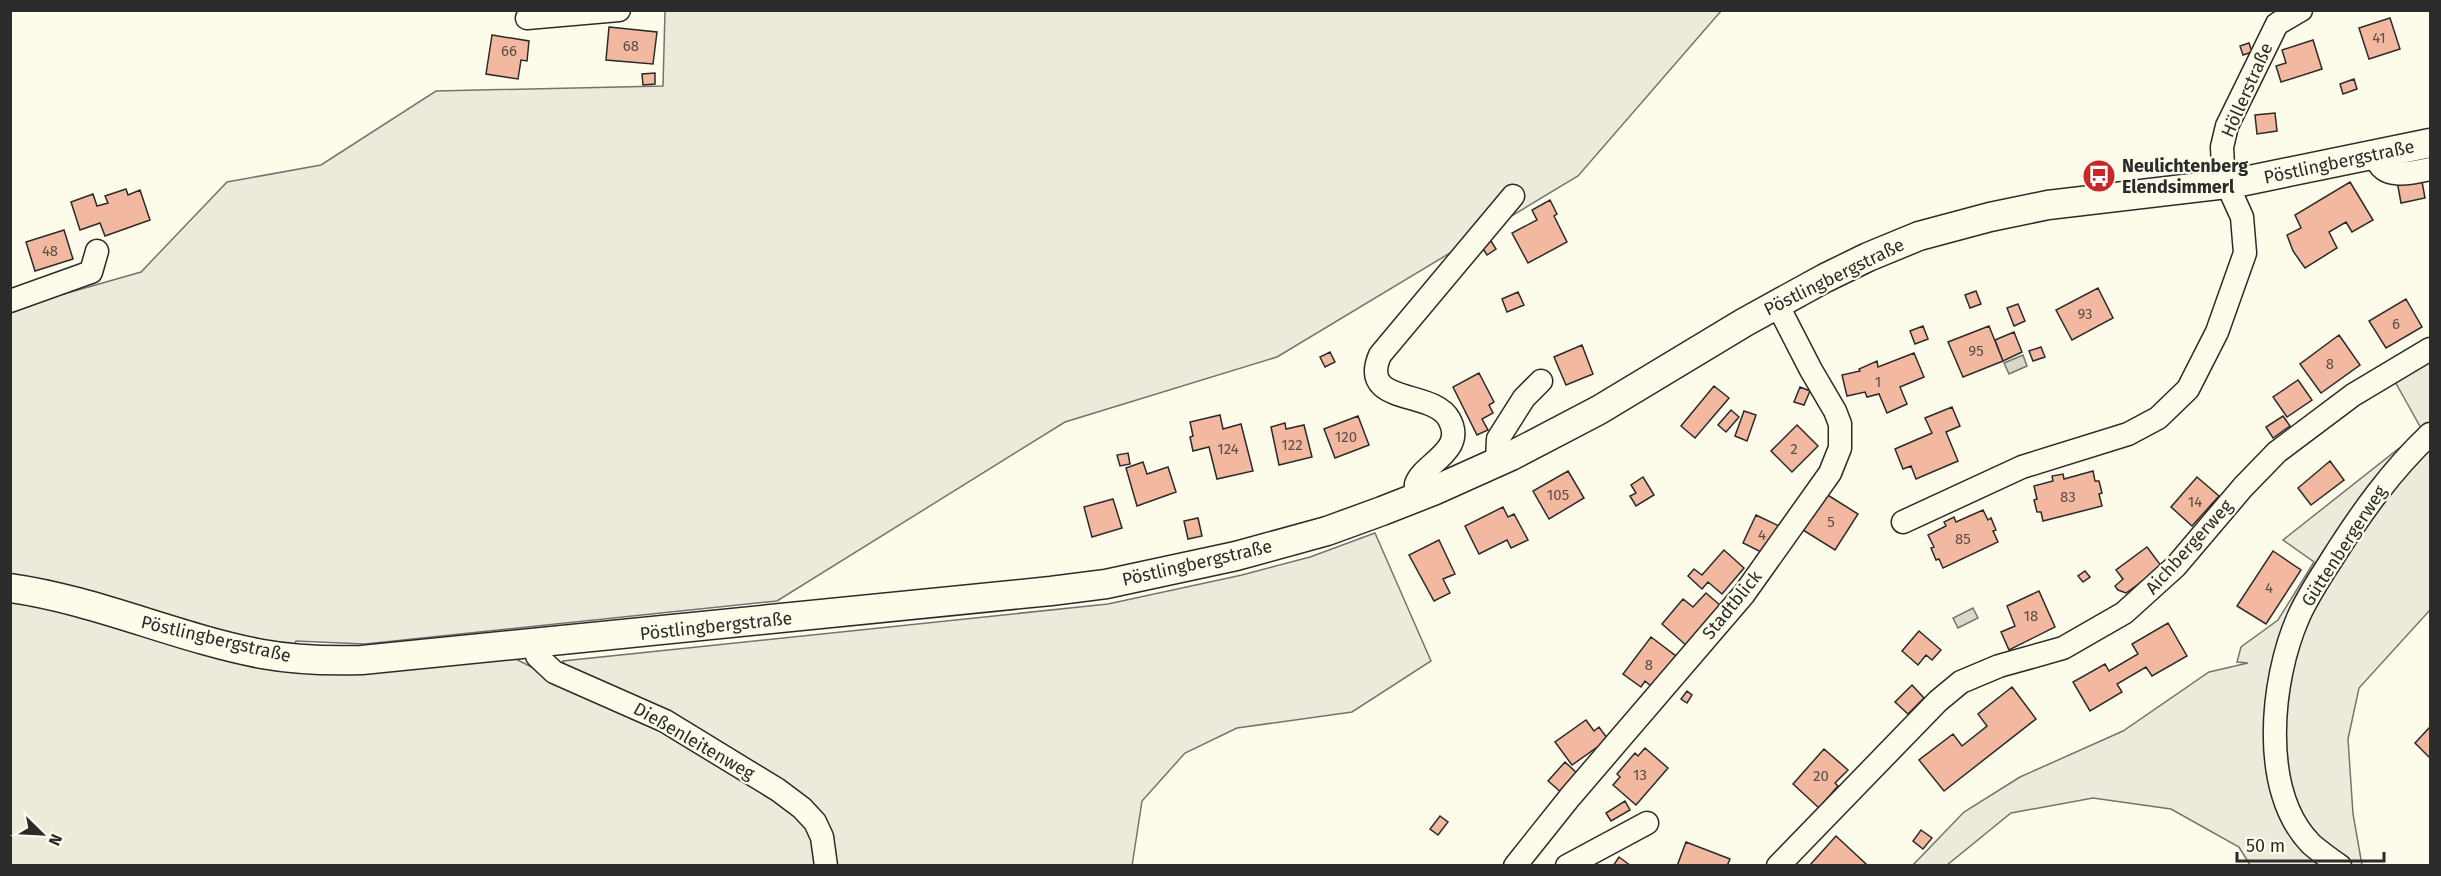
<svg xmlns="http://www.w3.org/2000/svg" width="2441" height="876" font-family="'Fira Sans',sans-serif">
	<rect width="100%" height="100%" fill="#fdfbea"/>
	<path fill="#ecebdb" stroke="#74746e" stroke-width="1.5" d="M665,11H1721L1578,176L1277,357L1065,422L777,601L365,644L296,641L285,666L514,658L572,688L618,707L736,772L809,827L819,865L11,866V309L141,272L227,182L321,165L436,91L663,86Z
		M2430,349V444L2374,508L2430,446V610L2359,688L2348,739L2353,814L2362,865H2250L2239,847L2171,809L2093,798L2011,813L1947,865L1912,866L1964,812L2020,777L2123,731L2209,672L2248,663L2237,662L2241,647L2278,620L2314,562L2283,540L2422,430L2393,378Z
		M1375,533L1431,661L1352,712L1237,728L1185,753L1142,801L1132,866L833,865L830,834L564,665L563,661L1108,604L1242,575L1310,557Z"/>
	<path fill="#d8d7c9" stroke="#74746e" stroke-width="1.5" d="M2023,355L2027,366L2009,374L2004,363Z
		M1973,608L1978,618L1958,628L1953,618Z"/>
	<path fill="#f2b8a0" stroke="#2b2b2b" stroke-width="1.5" d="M2390,18L2400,49L2369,59L2359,28Z
		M609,27L657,32L653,64L606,60Z
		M492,35L529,41L527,61L521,60L518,79L486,74Z
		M2313,40L2322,69L2281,82L2276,66L2286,63L2282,50Z
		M2249,43L2252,52L2243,55L2240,46Z
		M655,73V84L643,85L642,74Z
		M2354,79L2357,89L2343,94L2340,84Z
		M2275,113L2277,131L2257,134L2255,115Z
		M2421,176L2425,198L2401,203L2397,181Z
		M2350,182L2373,220L2352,232L2346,222L2329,232L2337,248L2305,268L2293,251L2287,235L2301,228L2295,215Z
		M126,189L128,195L140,190L150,220L105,236L100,223L80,230L71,202L93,194L97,206L108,203L105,196Z
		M1550,200L1557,214L1554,216L1567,242L1528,263L1512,233L1537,220L1532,210Z
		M64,230L73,259L35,271L26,242Z
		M1491,241L1496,249L1487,255L1482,247Z
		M2098,288L2113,318L2072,340L2056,310Z
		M1976,291L1981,304L1970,308L1965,295Z
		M1518,292L1524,305L1507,312L1502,299Z
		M2406,299L2422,327L2386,348L2369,321Z
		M2018,304L2025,321L2014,326L2007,308Z
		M1923,326L1928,339L1915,344L1910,331Z
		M1989,326L2003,361L1963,377L1948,342Z
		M2014,332L2022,352L2003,361L1995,340Z
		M2339,335L2360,365L2321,393L2300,364Z
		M1582,345L1593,374L1566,385L1554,357Z
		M2041,347L2045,357L2033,361L2029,351Z
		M1330,352L1335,362L1325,367L1320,357Z
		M1914,353L1924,377L1900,387L1907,404L1887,413L1879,394L1867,397L1865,392L1847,396L1842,375L1860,371L1859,369L1877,361L1878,367Z
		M1479,373L1494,402L1489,405L1493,413L1482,419L1488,430L1477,435L1453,387Z
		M2298,380L2312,400L2287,417L2273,397Z
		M1714,386L1729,398L1695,438L1681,426Z
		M1800,387L1810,391L1804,405L1794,402Z
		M1952,407L1960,426L1946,432L1958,461L1916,479L1911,466L1903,469L1895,449L1932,433L1925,418Z
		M1731,410L1739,417L1726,432L1718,425Z
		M1744,411L1756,415L1747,441L1735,436Z
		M1220,415L1223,429L1241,424L1253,471L1217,479L1209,447L1193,451L1190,437L1193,436L1190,422Z
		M1358,416L1369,445L1335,458L1324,429Z
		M2283,416L2290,426L2273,438L2266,427Z
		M1285,423L1286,429L1304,425L1312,457L1279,465L1271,427Z
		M1797,425L1818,446L1792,472L1771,451Z
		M1128,453L1130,464L1120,466L1117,455Z
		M2330,461L2344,480L2311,505L2298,488Z
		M1143,462L1147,474L1168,467L1176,492L1137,506L1126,468Z
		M1568,471L1584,498L1549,519L1533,491Z
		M2093,471L2095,481H2099L2102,493L2099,494L2102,506L2043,521L2041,512H2037L2034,500L2037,499L2034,486L2053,481L2052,476L2063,474L2064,479Z
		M1643,477L1654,495L1636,506L1630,496L1636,493L1631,485Z
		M2197,477L2219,496L2192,526L2171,507Z
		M1826,494L1858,514L1835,550L1803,530Z
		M1113,499L1122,528L1092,537L1084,507Z
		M1503,507L1508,517L1514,514L1528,540L1511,548L1507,540L1479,554L1465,526Z
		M1983,510L1988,520L1991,518L1996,530L1993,531L1998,542L1943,568L1939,559L1936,560L1931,548L1934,547L1928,535L1946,526L1944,522L1954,517L1956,522Z
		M1756,515L1781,527L1770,550L1763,547L1761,552L1743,543Z
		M1198,518L1202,536L1188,539L1184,521Z
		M1439,540L1455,574L1443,579L1450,593L1434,601L1409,555Z
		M2147,547L2162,567L2126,593L2118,590L2115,586L2123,579L2116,570Z
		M1724,550L1744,568L1722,594L1708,582L1702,589L1688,576L1694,569L1702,575Z
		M2273,551L2301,570L2266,624L2237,606Z
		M2085,571L2090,577L2083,582L2078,576Z
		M2039,591L2055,627L2009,650L2001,632L2015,626L2007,606Z
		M1706,593L1721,606L1687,646L1662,624L1683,599L1693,607Z
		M2168,623L2187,656L2152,676L2146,667L2117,684L2122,692L2090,711L2073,682L2105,664L2109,671L2138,654L2132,644Z
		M1919,631L1941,650L1932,660L1926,655L1918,665L1902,651Z
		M1651,637L1676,656L1652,687L1645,681L1641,687L1623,674Z
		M1912,685L1924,698L1908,714L1895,702Z
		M2012,687L2036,719L1944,791L1919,760L1953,734L1962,746L1987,726L1978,714Z
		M1687,691L1692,695L1687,703L1681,699Z
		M1586,720L1594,731L1599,727L1610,742L1601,748L1599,746L1572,765L1555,742Z
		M2430,727V758L2415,743Z
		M1645,748L1668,768L1636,805L1613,785L1620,777L1617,774L1635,753L1638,756Z
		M1824,749L1848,770L1835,783L1838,786L1819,808L1793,784Z
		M1565,762L1579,775L1562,793L1548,781Z
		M1625,801L1630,810L1611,821L1606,813Z
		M1440,816L1448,822L1438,835L1430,829Z
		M1921,830L1932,838L1923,849L1913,841Z
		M1836,836L1866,864L1865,866H1809Z
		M1686,842L1730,859L1727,866H1677Z
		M1619,857L1631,866H1613Z"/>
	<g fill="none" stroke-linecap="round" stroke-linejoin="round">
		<g stroke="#2b2b2b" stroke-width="25">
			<path id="minor" d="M527,18L619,10
				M2376,156C2381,181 2412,173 2430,169
				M10,301L91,272L97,251
				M1497,462L1498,439L1524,398L1541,381
				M1418,497C1417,493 1415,488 1416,484C1423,463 1467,451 1449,419C1433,389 1358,406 1380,355L1513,196
				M1903,522L2022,467L2128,434L2158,418L2188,389L2217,332L2245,253L2242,217L2227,184L2223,167L2222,147L2227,126L2277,24L2301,10
				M535,644L537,656L554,672L665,721L778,790L802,808L815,822L822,837L826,866
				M1515,866L1570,797L1744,594L1830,473L1840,448V424L1835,411L1811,370L1777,304
				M1567,866L1647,823
				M1778,866L1938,701L1961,682L1999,666L2063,648L2124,613L2176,566L2243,487L2277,452L2353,395L2430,349
				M2340,866C2330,859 2320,852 2311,844C2259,791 2271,680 2298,618C2307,597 2320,578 2332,559C2361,513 2391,471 2430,434"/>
		</g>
		<g stroke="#2b2b2b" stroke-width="31">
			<path id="major" d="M10,588C96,600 177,638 262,654C295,660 328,661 362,660L1051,591L1106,584L1236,556L1327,531L1382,511L1433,491L1511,456L1599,410L1745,322L1825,278L1868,257L1919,236L1990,217L2048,205L2235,183L2430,143"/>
		</g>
		<use href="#minor" stroke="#fdfbea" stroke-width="22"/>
		<use href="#major" stroke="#fdfbea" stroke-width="28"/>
	</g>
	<defs>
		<g id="bus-disc" transform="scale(1.725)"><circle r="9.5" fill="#c62828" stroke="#fdfbea"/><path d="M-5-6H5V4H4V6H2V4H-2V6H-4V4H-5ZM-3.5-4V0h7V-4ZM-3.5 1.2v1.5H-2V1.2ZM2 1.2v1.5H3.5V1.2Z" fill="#fff"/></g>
	</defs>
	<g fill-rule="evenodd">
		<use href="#bus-disc" x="2099" y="176"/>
	</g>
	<g text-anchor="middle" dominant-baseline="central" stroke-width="4.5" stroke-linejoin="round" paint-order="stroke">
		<g font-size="15" fill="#5d4e48">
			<text x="2379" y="38">41</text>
			<text x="631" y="46">68</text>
			<text x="509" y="51">66</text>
			<text x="50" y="251">48</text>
			<text x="2085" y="314">93</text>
			<text x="2396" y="324">6</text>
			<text x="1976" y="351">95</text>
			<text x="2330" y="364">8</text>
			<text x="1878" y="382">1</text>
			<text x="1346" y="437">120</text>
			<text x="1292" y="445">122</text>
			<text x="1228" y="449">124</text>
			<text x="1794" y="449">2</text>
			<text x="1558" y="495">105</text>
			<text x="2068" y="497">83</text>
			<text x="2195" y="502">14</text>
			<text x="1831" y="522">5</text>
			<text x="1762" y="535">4</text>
			<text x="1963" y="539">85</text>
			<text x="2269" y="588">4</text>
			<text x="2031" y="616">18</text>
			<text x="1649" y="665">8</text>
			<text x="1640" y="775">13</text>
			<text x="1821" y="776">20</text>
		</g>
		<g font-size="18" fill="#2b2b2b" stroke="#fdfbea">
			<text transform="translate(2247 90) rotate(-66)">Höllerstraße</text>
			<text transform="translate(2339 162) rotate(-12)">Pöstlingbergstraße</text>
			<text transform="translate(1834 277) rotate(-26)">Pöstlingbergstraße</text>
			<text transform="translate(2344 546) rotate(-57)">Güttenbergerweg</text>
			<text transform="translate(2189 547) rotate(-48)">Aichbergerweg</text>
			<text transform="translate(1197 563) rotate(-13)">Pöstlingbergstraße</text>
			<text transform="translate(1732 605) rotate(-51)">Stadtblick</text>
			<text transform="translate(716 626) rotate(-6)">Pöstlingbergstraße</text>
			<text transform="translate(216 639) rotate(13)">Pöstlingbergstraße</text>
			<text transform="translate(694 741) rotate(30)">Dießenleitenweg</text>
		</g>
		<g font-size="18" font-weight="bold" fill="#2b2b2b" stroke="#fdfbea" text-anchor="start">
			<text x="2122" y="166">Neulichtenberg<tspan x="2122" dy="21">Elendsimmerl</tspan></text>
		</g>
	</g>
	<rect width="2441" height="876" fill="none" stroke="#2b2b2b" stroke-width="24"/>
	<g transform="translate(42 834) rotate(114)" stroke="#fdfbea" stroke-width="4.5" paint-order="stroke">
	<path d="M0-4.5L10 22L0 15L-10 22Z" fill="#2b2b2b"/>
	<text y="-9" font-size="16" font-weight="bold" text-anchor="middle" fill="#2b2b2b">N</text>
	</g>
	<path d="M2237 852v9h147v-9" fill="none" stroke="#2b2b2b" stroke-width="3"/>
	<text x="2246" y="852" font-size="18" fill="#2b2b2b" stroke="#fdfbea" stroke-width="4.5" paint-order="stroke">50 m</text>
</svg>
